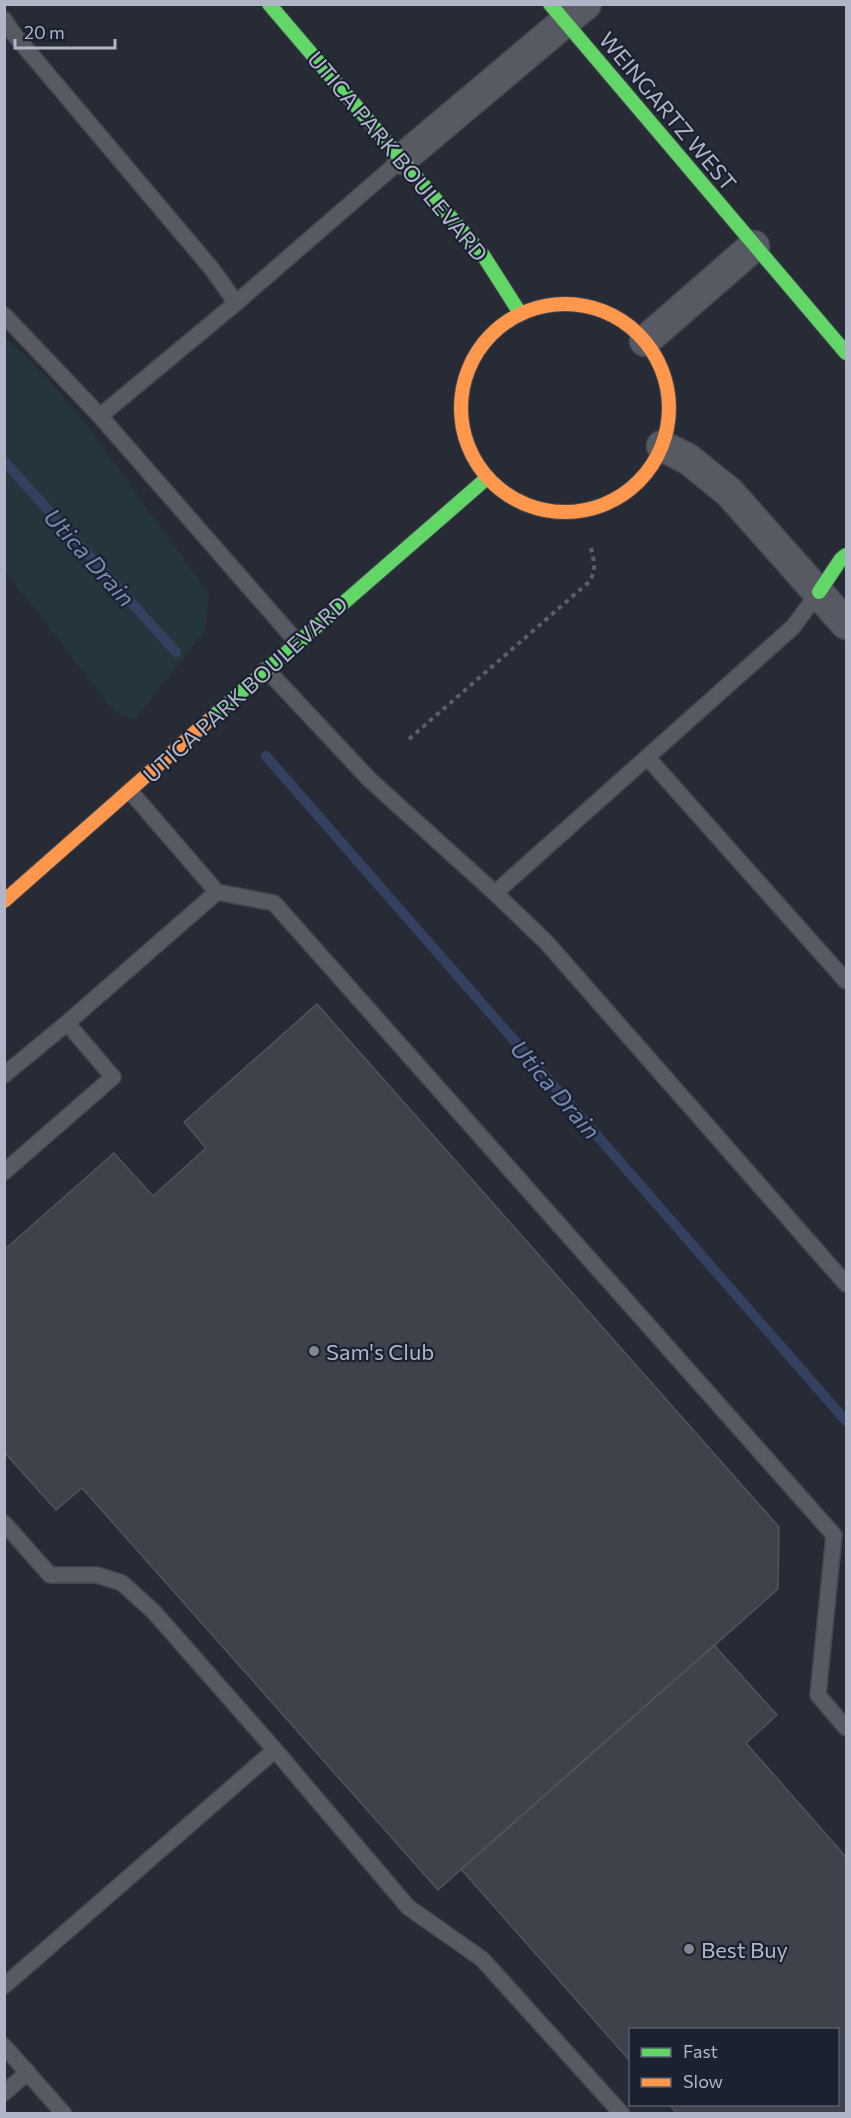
<svg xmlns="http://www.w3.org/2000/svg" width="851" height="2118" font-family="Commissioner,sans-serif">
	<rect width="100%" height="100%" fill="#272b35"/>
	<path fill="#24353b" d="M5,340L25,354L85,422L209,594L205,631L135,719L115,713L5,571Z"/>
	<g fill="none" stroke-linecap="round" stroke-linejoin="round">
		<path stroke="#33405f" stroke-width="10" d="M4,461L176,652
			M266,756L846,1421"/>
	</g>
	<path fill="#3f424b" stroke="#4f535d" stroke-width="1.5" d="M317,1004L779,1527L778,1589L438,1890L82,1488L56,1510L4,1452V1250L114,1153L153,1196L206,1148L184,1122Z
		M714,1645L777,1715L746,1743L846,1857V2114H677L669,2104H838V2030H630V2061L461,1869Z"/>
	<g fill="none" stroke-linecap="round" stroke-linejoin="round">
		<g stroke="#43464e" stroke-width="18">
			<path id="lane" d="M4,19L13,33L212,269L236,303
				M4,315L100,416L297,642
				M100,416L236,303L402,159
				M266,669L370,780L495,893L547,943L846,1284
				M647,757L846,981
				M217,892L274,903L834,1535L818,1695L846,1728
				M495,893L793,627L819,592
				M4,1075L67,1023
				M4,1172L113,1077L67,1023L217,892L130,791
				M4,1523L50,1575H97L122,1583L154,1612L275,1750L408,1907L482,1959L622,2114
				M4,1986L275,1750
				M4,2046L64,2114
				M4,2093L28,2072"/>
		</g>
		<g stroke="#43464e" stroke-width="33">
			<path id="street" d="M402,159L586,4
				M645,341L754,246
				M662,446L688,459L729,492L846,624"/>
		</g>
		<g stroke="#43464e" stroke-width="16">
			<path id="fast" d="M269,4L483,255L520,313
				M550,4L846,353
				M819,592L841,559L846,555
				M208,721L487,478"/>
		</g>
		<g stroke="#43464e" stroke-width="16">
			<path id="slow" d="M461 408a104 104 0 1 1 208 0a104 104 0 1 1-208 0Z
				M4,901L208,721"/>
		</g>
		<path stroke="#5a5e67" stroke-width="4" stroke-dasharray="4.5 4.5" stroke-linecap="butt" d="M409,739L589,582C597,570 594,561 591,548"/>
		<use href="#lane" stroke="#575a63" stroke-width="15"/>
		<use href="#street" stroke="#575a63" stroke-width="30"/>
		<use href="#fast" stroke="#63d668" stroke-width="14"/>
		<use href="#slow" stroke="#ff974d" stroke-width="14"/>
	</g>
	<g fill="#808594" stroke="#1a2130" stroke-width="2">
		<circle cx="314" cy="1351" r="6"/>
		<circle cx="689" cy="1949" r="6"/>
	</g>
	<g text-anchor="middle" dominant-baseline="central" stroke-width="4.5" stroke-linejoin="round" paint-order="stroke">
		<g font-size="22" fill="#b0b6c7" stroke="#1a2130">
			<text transform="translate(668 111) rotate(50)">WEINGARTZ WEST</text>
			<text transform="translate(398 156) rotate(50)">UTICA PARK BOULEVARD</text>
			<text transform="translate(245 689) rotate(-42)">UTICA PARK BOULEVARD</text>
		</g>
		<g font-size="22" fill="#b0b6c7" stroke="#1a2130" text-anchor="start">
			<text x="326" y="1351">Sam's Club</text>
			<text x="701" y="1949">Best Buy</text>
		</g>
		<g font-size="24" font-style="italic" fill="#7689b1" stroke="#1a2130">
			<text transform="translate(90 557) rotate(48)">Utica Drain</text>
			<text transform="translate(556 1089) rotate(49)">Utica Drain</text>
		</g>
	</g>
	<rect width="851" height="2118" fill="none" stroke="#b0b6c7" stroke-width="12"/>
	<rect x="629" y="2028" width="210" height="78" fill="#1a2130" stroke="#565d6c" stroke-width="1.5"/>
	<rect x="641" y="2048" width="30" height="9" fill="#63d668" stroke="#565d6c" stroke-width="1.5"/>
	<text x="683" y="2058" font-size="18" fill="#b0b6c7">Fast</text>
	<rect x="641" y="2078" width="30" height="9" fill="#ff974d" stroke="#565d6c" stroke-width="1.5"/>
	<text x="683" y="2088" font-size="18" fill="#b0b6c7">Slow</text>
	<path d="M15 39v9h100v-9" fill="none" stroke="#b0b6c7" stroke-width="3"/>
	<text x="24" y="39" font-size="18" fill="#b0b6c7" stroke="#1a2130" stroke-width="4.5" paint-order="stroke">20 m</text>
</svg>
